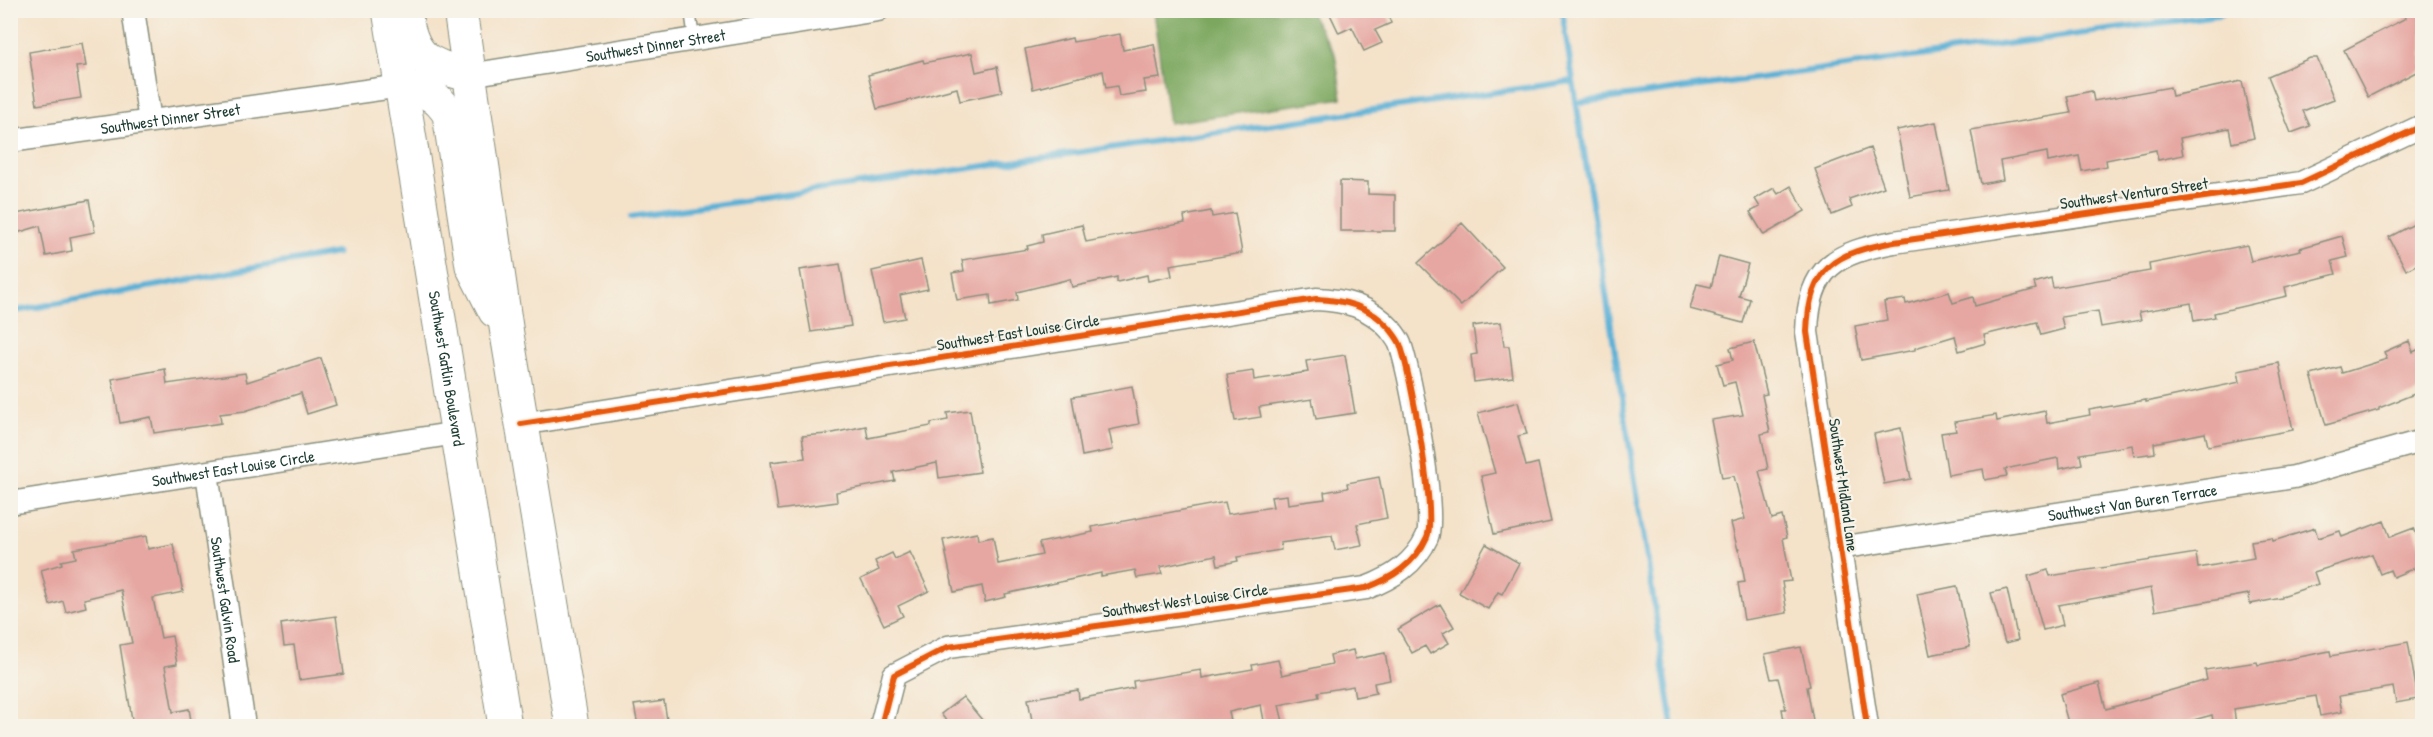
<svg xmlns="http://www.w3.org/2000/svg" width="2433" height="737" font-family="'Patrick Hand',sans-serif">
	<rect width="100%" height="100%" fill="#f7f3e8"/>
	<filter id="ink" filterUnits="userSpaceOnUse"><feTurbulence type="fractalNoise" baseFrequency=".0167" numOctaves="2"/><feDisplacementMap in="SourceGraphic" scale="12" xChannelSelector="R" yChannelSelector="G"/><feConvolveMatrix kernelMatrix="1 2 1 2 8 2 1 2 1" color-interpolation-filters="sRGB"/></filter>
	<filter id="wash" filterUnits="userSpaceOnUse"><feTurbulence type="fractalNoise" baseFrequency=".008" numOctaves="4" result="noise"/><feDisplacementMap in="SourceGraphic" scale="24" xChannelSelector="R" yChannelSelector="G"/><feGaussianBlur stdDeviation="1.35" result="paint"/><feColorMatrix in="noise" values="0 0 0 0 0 0 0 0 0 0 0 0 0 0 0 0 0 1.4 0 .05"/><feComposite in="paint" operator="in"/></filter>
	<g filter="url(#wash)">
		<rect width="100%" height="100%" fill="#f4e2c9"/>
		<path fill="#7ca75f" stroke="#4e724a" stroke-width="1.5" d="M1153,11H1309L1335,54L1342,98L1169,123Z"/>
		<g fill="none" stroke-linecap="round" stroke-linejoin="round">
			<path stroke="#5ab0d6" stroke-width="6" d="M1562,10L1673,726
				M1576,103L2217,15L2229,10
				M631,217L1573,81
				M10,312L337,253"/>
		</g>
		<g id="blocks">
			<path fill="#e6a7a2" d="M1328,10H1386L1391,23L1375,30L1382,43L1364,51L1352,27L1339,33Z
				M2402,10H2422V69L2368,97L2344,50L2406,18Z
				M1120,34L1123,50L1154,44L1160,78L1144,80L1146,92L1119,96L1117,86L1106,88L1103,71L1033,89L1025,49L1072,38L1073,42Z
				M82,43L86,66L76,67L81,98L37,105L29,52Z
				M972,53L976,72L997,67L1002,92L960,101L957,88L877,109L868,75L923,60L924,63Z
				M2310,58H2317L2334,99L2303,111L2310,126L2291,133L2268,76Z
				M2242,81L2254,138L2232,143L2229,128L2180,138L2183,155L2158,160L2156,150L2106,160L2107,166L2082,171L2079,156L2048,162L2047,152L2000,161L2003,180L1981,184L1971,130L2071,113L2067,96L2092,91L2094,101L2170,87L2172,96Z
				M1936,122L1949,190L1910,197L1897,130Z
				M1870,148L1884,187L1849,199L1852,207L1832,215L1815,169Z
				M1340,181L1368,182V194L1395,195V231H1340Z
				M1791,186L1805,211L1764,235L1750,212L1760,207L1755,199L1774,188L1778,194Z
				M89,200L95,232L70,237L72,251L46,256L40,226L10,235V215Z
				M1211,211L1212,217L1235,213L1242,253L1170,265L1172,276L1148,281L1147,275L1117,282V277L1072,287L1070,279L1017,292L1018,300L991,305L990,295L957,300L952,273L964,271L962,260L1028,249L1027,246L1043,242L1042,234L1082,225L1086,242L1185,223L1184,216Z
				M2422,220V262L2406,270L2389,237Z
				M1462,223L1503,267L1461,306L1418,263Z
				M2342,236L2348,257L2332,261L2336,274L2285,287L2287,296L2214,313L2215,317L2194,321L2191,303L2139,312L2141,320L2101,327L2098,311L2061,317L2064,329L2041,335L2037,322L1984,335L1986,343L1959,351L1955,336L1915,348V350L1861,360L1855,326L1887,320L1884,302L1905,299L1906,304L1949,292L1953,303L1973,297L1975,306L2036,289L2034,283L2051,278L2053,288L2150,271L2149,264L2247,245L2251,261L2301,250L2300,248Z
				M1719,256L1748,264L1739,296L1750,299L1743,323L1690,309L1697,284L1711,287Z
				M921,260L928,289L900,295L905,318L883,322L872,271Z
				M840,264L851,326L811,332L800,270Z
				M1501,322L1504,346H1509L1513,377L1474,382L1471,355L1477,354L1473,326Z
				M2409,341L2413,352L2422,348V391L2379,408V410L2326,425L2311,375L2340,367L2342,373L2387,359L2384,352Z
				M1754,342L1767,394L1762,395L1770,432L1761,434L1768,469L1759,471L1772,519L1782,516L1787,537L1783,538L1791,581L1782,582L1787,613L1744,620L1738,583L1745,582L1739,549L1738,550L1731,523L1745,519L1734,476L1722,478L1711,420L1743,415L1735,382L1723,385L1717,364L1733,360L1730,348Z
				M1345,355L1355,413L1316,419L1312,399L1259,407L1261,417L1235,421L1227,375L1253,371L1254,380L1308,372L1306,361Z
				M321,358L336,405L307,414L301,393L245,411L220,414L221,423L154,433L151,417L120,423L112,379L165,369L167,384L245,373L247,382Z
				M2279,363L2293,430L2208,446L2205,433L2154,443L2155,453L2134,456L2132,445L2080,454L2082,464L2059,469L2058,458L2005,469L2007,476L1985,480L1983,469L1948,475L1941,433L1956,431L1954,422L1996,415L1997,421L2045,411L2047,423L2090,415L2089,410L2146,400V402L2240,382L2238,371Z
				M1132,386L1139,424L1109,430L1113,450L1082,456L1072,397Z
				M1518,402L1527,434L1518,436L1526,466L1538,463L1551,522L1494,534L1481,476L1495,473L1478,413Z
				M970,410L980,472L939,478L937,463L893,472L895,481L836,492L837,502L778,510L771,462L805,458L802,436L828,434L866,426L868,438L931,426V423L948,420L947,413Z
				M1901,428L1911,479L1884,484L1874,434Z
				M1379,477L1387,518L1357,524L1362,545L1335,550L1332,536L1280,543L1281,550L1237,557L1238,561L1218,565L1216,555L1160,567L1162,574L1137,578L1135,570L1101,576V573L1005,594L1006,597L985,602L982,586L954,592L943,540L977,533L978,540L993,537L998,564L1042,555L1039,543L1093,532L1092,527L1225,502L1228,514L1273,507L1271,497L1287,495L1288,504L1325,499L1324,492L1348,488L1347,483Z
				M2384,521L2390,537L2414,528L2422,549V565L2393,577L2390,570L2380,574L2372,554L2314,572L2318,584L2282,596V598L2250,604L2249,594L2155,611L2151,588L2058,605L2063,625L2043,630L2028,576L2048,570L2050,576L2196,553L2198,568L2254,558L2251,541L2272,538L2273,541L2315,528L2318,538L2340,531L2342,537Z
				M146,536L148,549L173,544L183,592L153,598L161,638L172,636L177,664L165,666L173,712L189,709L192,726H133L120,645L132,643L121,590L84,599L86,607L66,612L63,601L50,605L41,570L62,564L61,561L76,558L74,549Z
				M1486,544L1519,563L1502,594L1498,592L1488,609L1459,593Z
				M910,552L929,591L898,606L903,616L884,625L861,579L879,570L875,561L892,553L895,559Z
				M1957,586L1970,647L1930,655L1917,594Z
				M2007,589L2018,640L2005,643L1991,593Z
				M1440,604L1454,627L1443,633L1449,643L1430,654L1425,646L1412,653L1398,629Z
				M336,616L344,674L299,680L294,645L284,646L281,624Z
				M2408,642L2418,699L2396,703L2393,687L2339,696L2342,712L2320,716L2316,696L2234,709L2236,726H2214L2212,715L2172,726H2069L2060,694L2099,683L2106,709L2207,680L2205,670L2257,662L2258,665L2330,651L2331,656Z
				M1801,647L1810,686L1807,687L1814,726H1785L1782,709H1786L1778,678L1771,679L1765,654Z
				M1353,650L1355,659L1385,653L1390,680L1374,683L1376,693L1355,697L1353,686L1318,692L1319,697L1279,705L1284,726H1265L1261,705L1229,712L1231,721L1196,726H1033L1028,699L1078,690L1079,699L1134,688L1133,681L1201,670L1202,678L1253,669L1252,665L1278,660L1282,675L1332,664L1330,655Z
				M963,697L987,726H950L941,714Z
				M664,701L668,726H638L634,705Z"/>
		</g>
	</g>
	<g filter="url(#ink)">
		<use href="#blocks" fill-opacity="0" stroke="#8a907e" stroke-width="1.5"/>
		<g fill="none" stroke-linecap="round" stroke-linejoin="round">
			<g stroke="#8a907e" stroke-width="13">
				<path id="service" d="M690,10L694,39"/>
			</g>
			<g stroke="#8a907e" stroke-width="25">
				<g id="minor">
					<path d="M133,10L150,121"/>
					<path id="s1" d="M469,75L878,10"/>
					<path id="s2" d="M10,141L401,86"/>
					<path d="M521,424L1316,299C1344,300 1370,306 1390,329C1393,333 1398,339 1400,344C1410,371 1437,514 1427,537C1415,564 1392,578 1366,588L948,647L894,675L881,726"/>
					<path id="s3" d="M207,473L244,726"/>
					<path id="s4" d="M10,503L457,433"/>
					<path id="s5" d="M1839,548L2294,477L2422,441"/>
					<path d="M1867,726L1807,332C1809,266 1836,253 1894,242L2301,183L2422,126"/>
				</g>
			</g>
			<g stroke="#8a907e" stroke-width="35">
				<g id="primary">
					<path id="s6" d="M389,10L505,726"/>
					<path d="M460,10L507,334L572,726"/>
					<path d="M405,12C412,58 426,65 469,75"/>
					<path d="M401,86C423,88 437,95 449,114L472,266L495,311"/>
				</g>
			</g>
			<use href="#service" stroke="#fff" stroke-width="10"/>
			<use href="#minor" stroke="#fff" stroke-width="22"/>
			<use href="#primary" stroke="#fff" stroke-width="33"/>
			<g stroke="#f7f3e8" stroke-width="10">
				<path id="cycleway" d="M521,424L1316,299C1344,300 1370,306 1390,329C1393,333 1398,339 1400,344C1410,371 1437,514 1427,537C1415,564 1392,578 1366,588L948,647L894,675L881,726
					M1867,726L1807,332C1809,266 1836,253 1894,242L2301,183L2422,126"/>
			</g>
			<use href="#cycleway" stroke="#e8590c" stroke-width="6"/>
		</g>
	</g>
	<g text-anchor="middle" dominant-baseline="central" stroke-width="4.5" stroke-linejoin="round" paint-order="stroke">
		<g font-size="16" fill="#1f3d34" stroke="#f7f3e8">
			<text stroke="none"><textPath href="#s1" startOffset="189">Southwest Dinner Street</textPath></text>
			<text stroke="none"><textPath href="#s2" startOffset="162">Southwest Dinner Street</textPath></text>
			<text transform="translate(2134 193) rotate(-8)">Southwest Ventura Street</text>
			<text transform="translate(1018 332) rotate(-9)">Southwest East Louise Circle</text>
			<text stroke="none"><textPath href="#s6" startOffset="363">Southwest Gatlin Boulevard</textPath></text>
			<text stroke="none"><textPath href="#s4" startOffset="226">Southwest East Louise Circle</textPath></text>
			<text transform="translate(1844 485) rotate(82)">Southwest Midland Lane</text>
			<text stroke="none"><textPath href="#s5" startOffset="297">Southwest Van Buren Terrace</textPath></text>
			<text stroke="none"><textPath href="#s3" startOffset="128">Southwest Galvin Road</textPath></text>
			<text transform="translate(1185 600) rotate(-8)">Southwest West Louise Circle</text>
		</g>
	</g>
	<rect width="2433" height="737" fill="none" stroke="#f7f3e8" stroke-width="36"/>
</svg>
